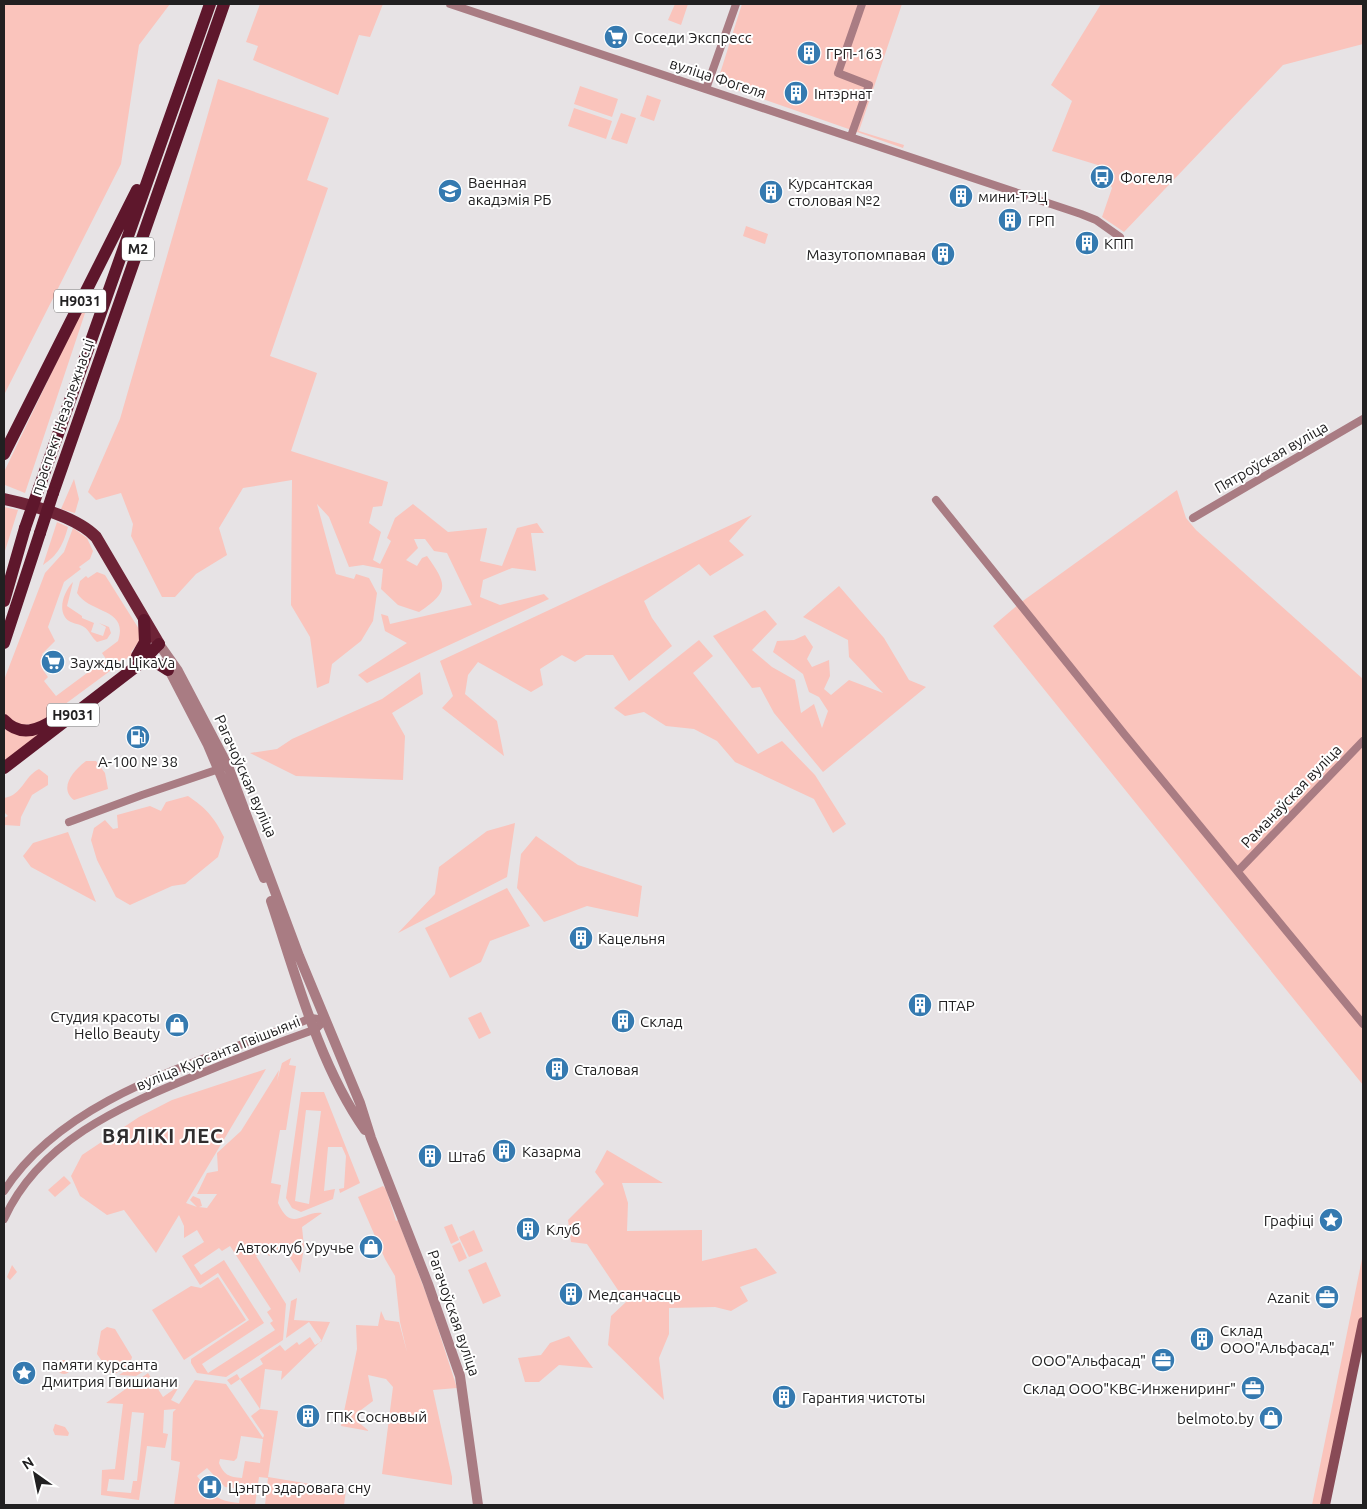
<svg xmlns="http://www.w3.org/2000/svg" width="1367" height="1509" font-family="Ubuntu,sans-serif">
	<rect width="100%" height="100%" fill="#e7e3e5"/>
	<path fill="#fac4bc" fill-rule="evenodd" d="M4,4H170L139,45L121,164L4,395Z
		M260,4H383L370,37L359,35L338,95L253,60L258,46L246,42Z
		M675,4H688L681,25L668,20Z
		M742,4H902L859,131L904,145L903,148L717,83Z
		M1101,4H1363V44L1283,65L1124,232L1102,217L1112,188L1101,166L1052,151L1072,101L1051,85Z
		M218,79L329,118L307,180L328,188L270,356L317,373L291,451L388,482L382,506L373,507L369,523L381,532L373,560L380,564L391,541L387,538L395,518L413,504L448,532L487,528L480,561L502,566L517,528L537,523L544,533H531L536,571L512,568L483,580L480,597L500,605L544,594L549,599L367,683L358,675L407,643L385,631L381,614L388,616L390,624L472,605L447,553L434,551L425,539H414L418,548L406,560L417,566L422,558L427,556C447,584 450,592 419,612L398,605L381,589L383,569L363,565L349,567L329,517L317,504L336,574L354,579L356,574L369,578L377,593L373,621L361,641L332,664L329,683L317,688L310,637L291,605L292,480L243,488L219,528L227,555L196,574L175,597H162L131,536L133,524L121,493L96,500L88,492L120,419Z
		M580,86L618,99L612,117L574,104Z
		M647,95L661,100L654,121L640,116Z
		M574,108L612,121L606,139L568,126Z
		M621,113L636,118L627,144L611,139Z
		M746,226L768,234L765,244L743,236Z
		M96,280L25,493L5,485L4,472Z
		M74,479L79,499L75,513L61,509Z
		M1177,490L1186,518L1196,530L1363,679V1085L993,626L1020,603Z
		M4,507L18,510L4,554Z
		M752,515L729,541L744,555L710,576L699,564L644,601L652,618L672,646L629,681L613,655H586L575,662L562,655L540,669L543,685L531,692L478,662L468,675L465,694L497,721L504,756L442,708L453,696L440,661Z
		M57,522L68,527C63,545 58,555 43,565Z
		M73,528L87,538L93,551L90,559L79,567L81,569L64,582L48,627L55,641L42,654L49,664L43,670L48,677L44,681L56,696L106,659L102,653L118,641C129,608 90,614 77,593L80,581L86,576L88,578L97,572L105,575L139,629L141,639L131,652L133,654L49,716L37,724L21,725L9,719L4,713V680L45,573L64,552Z
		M73,582L67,606L82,616V618L94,623L91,632L103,636L106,627L99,623L109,627L111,633L107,639L97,642C92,638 89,630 84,627C80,624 74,624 69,621C56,612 64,591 73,582Z
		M839,586L884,638L909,680L926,687L823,772L774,713L760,687L752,688L713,636L765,610L777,624L752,650L772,667L795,680L801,713L814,704L822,728L828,711L819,697L809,692L803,674L773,652L777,641L794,640L805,635L813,647L807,659L812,667L829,660L830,676L824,689L831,695L849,680L883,693L849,657L848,640L803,617Z
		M699,640L713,656L693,673L758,754L782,741L815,775L846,824L833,833L814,799L735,762L717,741L694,729L666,726L644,712L625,716L614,708Z
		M420,672L423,694L392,713L405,736L403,780L296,776L250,753L277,749L292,739L382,699Z
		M4,729L16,734L45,730L4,762Z
		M86,761H96L105,773L108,789L74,800C58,788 74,770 86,761Z
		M39,769L48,776V785L32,795L21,817L20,826L4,825V818L8,816L4,812V798C23,795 23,777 39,769Z
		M188,796C206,808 214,817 224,837L218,857L185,884L172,886L130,905L116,897L97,860L91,840L94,828L105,820L113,829L118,828L117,815L150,806L161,811L166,802Z
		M515,823L507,877L398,933L435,894L439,867L487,831Z
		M68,832L96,902L31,867L23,856L33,843Z
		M536,836L578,865L642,886L638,917L587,906L544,922L517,888L521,854Z
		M507,888L530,926L490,941L481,962L450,978L425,928Z
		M481,1012L491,1033L479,1039L468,1018Z
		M291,1058L289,1065L296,1066L286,1130H280L271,1183L281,1185L278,1203C292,1234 303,1210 322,1213L302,1227L304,1247L300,1273L283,1247L269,1256L265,1250L256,1256L286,1304L283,1340L226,1377L197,1373L191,1363V1359L249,1320L218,1273L200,1285L182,1256L204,1242L197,1230L184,1238V1226L179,1215L156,1253L124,1210L107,1215L80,1196L71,1176L82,1155L139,1117L172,1100L266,1069L186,1203L197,1207L190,1200L193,1196L200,1199L202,1206L199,1207L207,1208L217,1194H197L207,1173L218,1171L217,1153L241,1131L279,1070L277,1081L282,1063ZM230,1246L271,1309L267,1312L273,1321L270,1323L275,1330L208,1373L202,1364L264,1323L224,1260L201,1275L194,1265L219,1248L222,1251Z
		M301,1092H324L360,1183L340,1193L339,1189L344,1188L346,1156L342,1147H328L324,1191L335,1189L333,1199L301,1212L292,1208L286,1198ZM306,1110L321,1111L309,1204L295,1201Z
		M607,1150L663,1183H622L628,1203L627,1231L702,1230V1261L756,1248L777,1273L740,1287L748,1301L731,1311L715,1307L669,1308V1334L659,1358L664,1400L608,1345L611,1316L626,1302L587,1244L571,1242L568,1220L604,1184L595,1172Z
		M64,1176L71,1183L55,1197L48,1190Z
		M383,1186L386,1189L396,1221L398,1220L430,1304L457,1388L433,1390L452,1477V1485L382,1474L393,1387L386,1379L368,1375L373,1401L361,1410L358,1422L369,1431L341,1426L357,1349L356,1325L378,1326L381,1311L385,1320L399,1322L407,1352L400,1322L395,1276L385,1259L358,1197Z
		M452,1224L459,1240L451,1244L444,1227Z
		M474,1230L483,1251L469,1257L459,1237Z
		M460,1242L467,1258L459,1262L452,1246Z
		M1363,1254V1322L1325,1505H1312Z
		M486,1262L501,1296L483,1304L468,1270Z
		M12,1265L17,1272L10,1280L7,1277Z
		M218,1277L246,1320L184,1360L152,1310L191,1286L201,1288Z
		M297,1298L294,1320L330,1322L322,1340L281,1380L282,1371L265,1369L260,1409L278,1411L268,1477L346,1490L344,1505H265L268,1478L259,1477L255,1505H174L180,1462L171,1460L173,1412L176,1409L164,1410L163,1433L168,1434L165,1448L147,1446L139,1500L101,1495L102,1470L115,1469L123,1404L106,1403L148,1373L163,1397L180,1385L171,1400L179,1404L195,1380L226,1384L263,1438L264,1435L251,1416L260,1409L240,1379L231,1385L227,1380L237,1374L240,1379L263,1364L260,1359L280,1345L285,1351L297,1342L299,1345L310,1337L315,1345L322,1341L309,1322L286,1338L291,1301ZM132,1412L144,1413L137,1481H133L131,1493L107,1491L109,1479L124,1480ZM241,1436L263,1439L260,1463L245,1461L242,1478C229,1477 224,1475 219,1463L220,1459L234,1461L237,1458ZM207,1468L225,1487L241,1489L239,1503C216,1501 211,1494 197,1476Z
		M107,1327L115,1329L132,1357L130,1364L115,1374L110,1373L97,1354L101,1331Z
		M569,1336L593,1368L559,1365L539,1382H525L518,1358L541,1355L550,1343Z
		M57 1367a7 7 0 1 1 14 0a7 7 0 1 1-14 0Z
		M140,1361L146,1370L136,1376L119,1375Z
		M55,1424L65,1427L69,1433L68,1436L55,1435L53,1430Z"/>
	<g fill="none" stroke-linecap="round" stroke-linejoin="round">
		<path stroke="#a97c83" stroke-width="8" d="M450,4L1081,214L1096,220L1120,237
			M706,89L736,4
			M851,136L869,85L838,73L862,4
			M936,500L1125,735L1363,1024
			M1193,518L1363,419
			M69,822L142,795L228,766
			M1238,871L1363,741
			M4,1191C68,1092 208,1061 311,1018L325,1020
			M4,1219C39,1142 119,1107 192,1077C233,1060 274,1044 316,1029L325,1020"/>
		<path stroke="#a97c83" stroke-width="10" d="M159,644L178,671L228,766L299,956L360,1103L371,1138L428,1284L460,1376L478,1505
			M166,664L208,745L264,878
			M271,901C296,976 319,1065 365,1130"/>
		<path stroke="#884a56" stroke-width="10" d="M1325,1505L1363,1322"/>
		<path stroke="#6e2437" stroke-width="12" d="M4,499C32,505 76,516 96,537L159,644"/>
		<path stroke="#5e172c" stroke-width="12" d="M4,454L137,190
			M39,488L210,4
			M53,493L224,4
			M4,601L25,528
			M4,643L40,533
			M137,656L145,642L144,620
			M142,662L157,663L168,670
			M4,720C20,737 38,731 55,719
			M4,768L142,662L159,644"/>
		<path stroke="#5e172c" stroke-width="12" d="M25,528L39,488
			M40,533L53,493"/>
	</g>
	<defs>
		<g id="supermarket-disc" transform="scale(1.25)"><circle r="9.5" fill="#357ab0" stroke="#fff"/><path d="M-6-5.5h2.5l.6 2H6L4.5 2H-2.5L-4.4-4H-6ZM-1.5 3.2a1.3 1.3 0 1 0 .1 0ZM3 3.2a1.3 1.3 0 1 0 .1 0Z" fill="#fff"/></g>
		<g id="building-disc" transform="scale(1.25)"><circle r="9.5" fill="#357ab0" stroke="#fff"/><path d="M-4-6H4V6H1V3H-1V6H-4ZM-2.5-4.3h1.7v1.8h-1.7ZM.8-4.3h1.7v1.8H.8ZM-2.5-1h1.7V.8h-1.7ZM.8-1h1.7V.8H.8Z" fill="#fff"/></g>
		<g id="bus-disc" transform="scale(1.25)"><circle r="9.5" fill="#357ab0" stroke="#fff"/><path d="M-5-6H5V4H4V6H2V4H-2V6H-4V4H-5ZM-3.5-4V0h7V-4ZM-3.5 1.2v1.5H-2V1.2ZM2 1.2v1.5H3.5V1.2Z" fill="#fff"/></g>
		<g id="university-disc" transform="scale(1.25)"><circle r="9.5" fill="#357ab0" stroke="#fff"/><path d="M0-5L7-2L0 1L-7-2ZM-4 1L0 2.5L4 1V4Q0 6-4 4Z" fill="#fff"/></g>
		<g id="fuel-disc" transform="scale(1.25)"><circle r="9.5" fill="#357ab0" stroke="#fff"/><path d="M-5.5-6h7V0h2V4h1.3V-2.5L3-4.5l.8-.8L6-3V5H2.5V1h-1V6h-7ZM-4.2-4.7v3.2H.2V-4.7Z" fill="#fff"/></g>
		<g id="shop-disc" transform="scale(1.25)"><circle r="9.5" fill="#357ab0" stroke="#fff"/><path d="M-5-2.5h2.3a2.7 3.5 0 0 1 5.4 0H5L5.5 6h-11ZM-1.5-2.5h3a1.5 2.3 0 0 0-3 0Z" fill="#fff"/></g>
		<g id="sight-disc" transform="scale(1.25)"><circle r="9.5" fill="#357ab0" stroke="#fff"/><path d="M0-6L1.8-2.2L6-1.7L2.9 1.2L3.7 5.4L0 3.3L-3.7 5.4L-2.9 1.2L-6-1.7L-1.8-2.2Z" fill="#fff"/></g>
		<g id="office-disc" transform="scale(1.25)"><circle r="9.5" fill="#357ab0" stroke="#fff"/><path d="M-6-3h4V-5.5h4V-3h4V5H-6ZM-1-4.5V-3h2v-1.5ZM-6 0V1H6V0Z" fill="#fff"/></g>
		<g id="hospital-disc" transform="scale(1.25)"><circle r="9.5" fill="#357ab0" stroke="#fff"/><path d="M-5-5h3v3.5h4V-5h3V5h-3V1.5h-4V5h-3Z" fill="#fff"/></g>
	</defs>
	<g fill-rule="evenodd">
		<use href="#supermarket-disc" x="616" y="37"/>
		<use href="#building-disc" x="809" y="53"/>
		<use href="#building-disc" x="796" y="93"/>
		<use href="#bus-disc" x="1102" y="177"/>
		<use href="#university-disc" x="450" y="191"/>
		<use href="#building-disc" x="771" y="192"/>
		<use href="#building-disc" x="961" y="196"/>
		<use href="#building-disc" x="1010" y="220"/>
		<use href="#building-disc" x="1087" y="243"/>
		<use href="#building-disc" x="943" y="254"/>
		<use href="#supermarket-disc" x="53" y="662"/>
		<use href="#fuel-disc" x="138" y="737"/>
		<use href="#building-disc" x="581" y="938"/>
		<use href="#building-disc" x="920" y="1005"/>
		<use href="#building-disc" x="623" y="1021"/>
		<use href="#shop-disc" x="177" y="1025"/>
		<use href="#building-disc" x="557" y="1069"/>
		<use href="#building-disc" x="504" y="1151"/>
		<use href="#building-disc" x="430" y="1156"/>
		<use href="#sight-disc" x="1331" y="1220"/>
		<use href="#building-disc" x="528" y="1229"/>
		<use href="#shop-disc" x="371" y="1247"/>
		<use href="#building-disc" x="571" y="1294"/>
		<use href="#office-disc" x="1327" y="1297"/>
		<use href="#building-disc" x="1202" y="1339"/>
		<use href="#office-disc" x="1163" y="1360"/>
		<use href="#sight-disc" x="24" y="1373"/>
		<use href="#office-disc" x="1253" y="1388"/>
		<use href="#building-disc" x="784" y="1397"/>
		<use href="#building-disc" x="308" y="1416"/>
		<use href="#shop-disc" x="1271" y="1418"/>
		<use href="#hospital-disc" x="210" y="1487"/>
	</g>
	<g text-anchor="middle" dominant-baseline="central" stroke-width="4" stroke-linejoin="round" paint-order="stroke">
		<g fill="#fff" stroke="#646364" stroke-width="1">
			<rect x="122" y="237.5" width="32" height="23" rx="4"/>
			<rect x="54" y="289.5" width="52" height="23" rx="4"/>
			<rect x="47" y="703.5" width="52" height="23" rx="4"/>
		</g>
		<g font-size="14" font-weight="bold" fill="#212021">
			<text x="138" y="249">М2</text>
			<text x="80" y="301">Н9031</text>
			<text x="73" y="715">Н9031</text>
		</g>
		<g font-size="15" fill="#212021" stroke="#fff" text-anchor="start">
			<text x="634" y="37">Соседи Экспресс</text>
			<text x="826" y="53">ГРП-163</text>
			<text x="814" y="93">Інтэрнат</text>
			<text x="1120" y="177">Фогеля</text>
			<text x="468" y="182">Ваенная<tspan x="468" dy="17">акадэмія РБ</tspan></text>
			<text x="788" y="183">Курсантская<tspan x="788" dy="17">столовая №2</tspan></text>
			<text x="978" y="196">мини-ТЭЦ</text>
			<text x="1028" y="220">ГРП</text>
			<text x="1104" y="243">КПП</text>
			<text x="926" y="254" text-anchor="end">Мазутопомпавая</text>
			<text x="70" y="662">Заужды ЦікаVа</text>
			<text x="138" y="761" text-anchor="middle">А-100 № 38</text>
			<text x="598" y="938">Кацельня</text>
			<text x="938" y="1005">ПТАР</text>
			<text x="160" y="1016" text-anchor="end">Студия красоты<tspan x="160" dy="17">Hello Beauty</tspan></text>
			<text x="640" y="1021">Склад</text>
			<text x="574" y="1069">Сталовая</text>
			<text x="522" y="1151">Казарма</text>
			<text x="448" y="1156">Штаб</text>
			<text x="1314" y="1220" text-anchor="end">Графіці</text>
			<text x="546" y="1229">Клуб</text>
			<text x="354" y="1247" text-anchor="end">Автоклуб Уручье</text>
			<text x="588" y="1294">Медсанчасць</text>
			<text x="1310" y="1297" text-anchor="end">Azanit</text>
			<text x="1220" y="1330">Склад<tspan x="1220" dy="17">ООО"Альфасад"</tspan></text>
			<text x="1146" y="1360" text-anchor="end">ООО"Альфасад"</text>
			<text x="42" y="1364">памяти курсанта<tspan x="42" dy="17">Дмитрия Гвишиани</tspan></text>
			<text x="1236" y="1388" text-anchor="end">Склад ООО"КВС-Инжениринг"</text>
			<text x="802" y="1397">Гарантия чистоты</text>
			<text x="326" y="1416">ГПК Сосновый</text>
			<text x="1254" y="1418" text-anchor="end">belmoto.by</text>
			<text x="228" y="1487">Цэнтр здаровага сну</text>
		</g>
		<g font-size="15" fill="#212021" stroke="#fff">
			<text transform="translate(718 78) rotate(18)">вуліца Фогеля</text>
			<text transform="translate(62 417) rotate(-71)">праспект Незалежнасці</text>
			<text transform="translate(1271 457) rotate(-30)">Пятроўская вуліца</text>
			<text transform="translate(246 776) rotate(66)">Рагачоўская вуліца</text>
			<text transform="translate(1291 796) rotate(-46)">Раманаўская вуліца</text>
			<text transform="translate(218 1053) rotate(-22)">вуліца Курсанта Гвішыяні</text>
			<text transform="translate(454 1313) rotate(71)">Рагачоўская вуліца</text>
		</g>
		<g font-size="20" font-weight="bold" letter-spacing="1" fill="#302d2e" stroke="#fff">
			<text x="163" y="1135">ВЯЛІКІ ЛЕС</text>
		</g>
	</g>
	<rect width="1367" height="1509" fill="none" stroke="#212021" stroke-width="10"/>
	<g transform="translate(35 1474) rotate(327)" stroke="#ffffff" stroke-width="4" paint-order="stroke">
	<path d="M0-4L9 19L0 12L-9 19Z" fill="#212021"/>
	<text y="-8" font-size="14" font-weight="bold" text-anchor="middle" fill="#212021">N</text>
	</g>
</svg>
